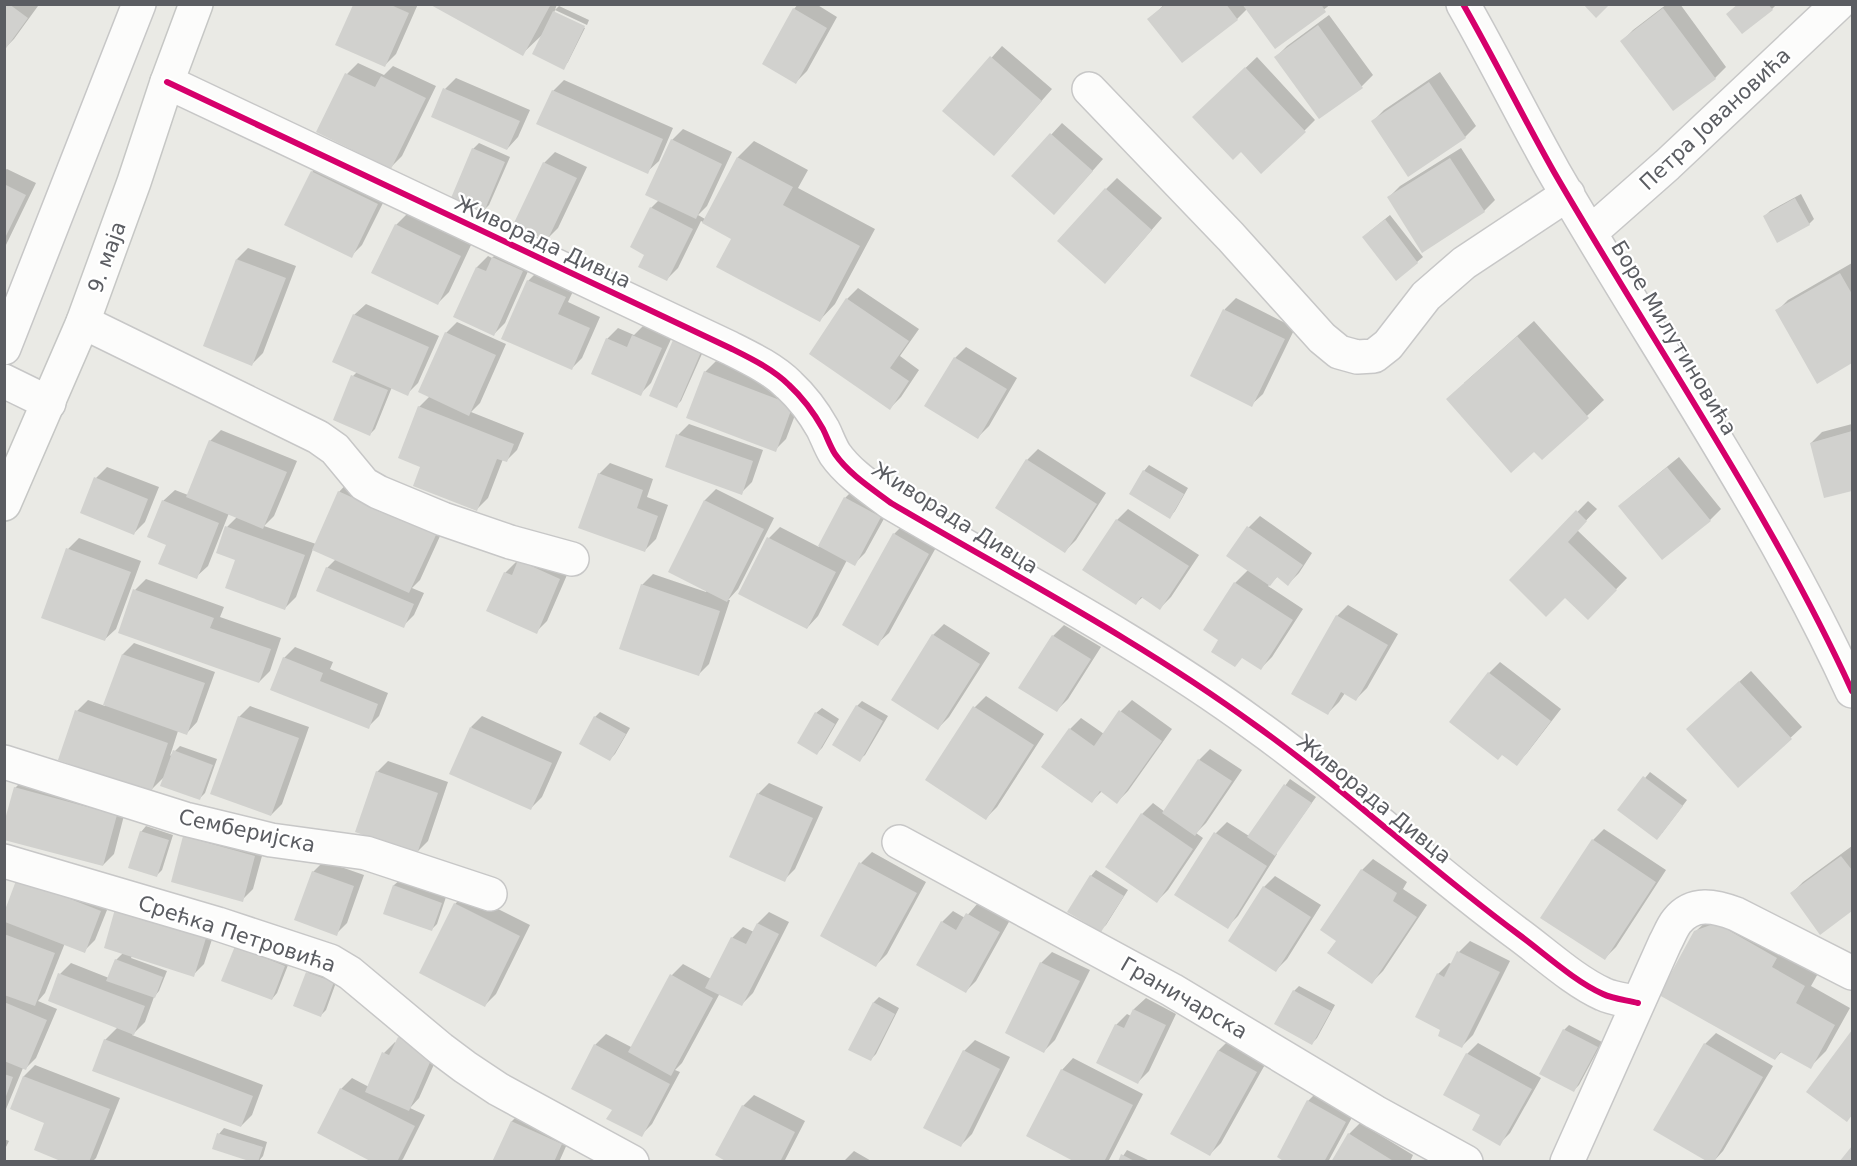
<svg xmlns="http://www.w3.org/2000/svg" width="1857" height="1166" font-family="'DejaVu Sans',sans-serif">
	<rect width="100%" height="100%" fill="#eaeae5"/>
	<path fill="#0003" d="M4,4H36L38,6L14,39L4,49Z
		M355,4H418L396,54L385,65L337,44Z
		M432,4H557L554,13L585,28L568,62L563,68L542,35L522,54Z
		M798,4H816L837,17L807,71L796,82L794,9Z
		M1165,4H1331L1275,47L1247,9L1237,19H1149Z
		M1667,4H1680L1726,67L1715,78L1622,41L1633,30Z
		M1738,4H1777L1772,9Z
		M559,6L589,20L587,25L555,10Z
		M1329,15L1373,75L1362,86L1320,117L1276,57L1287,46Z
		M1002,46L1052,89L1005,143L944,111Z
		M1257,57L1315,120L1304,131L1241,150L1194,117Z
		M358,63L384,75L393,66L436,86L402,156L391,167L318,132L347,74Z
		M1440,72L1476,126L1465,137L1373,121L1384,110Z
		M456,78L530,110L518,137L507,149L445,89Z
		M564,80L673,128L659,161L647,172L553,91Z
		M1062,123L1103,159L1065,202L1013,176Z
		M683,129L732,152L707,206L698,215L705,219L738,157L754,141L808,170L798,188L875,229L835,304L819,321L734,238L701,221L678,268L667,279L646,254L651,208L659,200L672,140Z
		M479,143L510,157L489,205L484,210L473,149Z
		M1461,148L1495,200L1484,211L1389,197L1400,186Z
		M555,152L587,167L558,228L547,239L544,163Z
		M324,161L388,193L362,245L351,256L312,172Z
		M7,169L36,183L4,249V171Z
		M1117,178L1162,218L1116,271L1106,189Z
		M1801,194L1814,219L1809,224L1765,216L1770,211Z
		M407,214L471,245L449,292L438,303L396,225Z
		M1390,215L1423,257L1417,262L1369,232Z
		M504,246L533,260L505,323L494,334L455,317L477,267L488,256L492,258Z
		M248,248L296,266L263,353L252,364L237,259Z
		M1852,263V361L1818,382L1777,311L1788,300Z
		M539,270L576,285L568,302L600,317L582,358L571,369L528,281Z
		M858,288L919,329L900,356L919,370L901,397L890,408L847,299Z
		M1236,298L1295,328L1263,394L1251,405L1192,376L1225,309Z
		M366,304L439,336L418,383L407,394L392,387L375,429L370,434L353,376L357,372L354,315Z
		M1534,321L1604,400L1542,458L1464,383Z
		M457,322L506,344L480,403L471,412L524,433L517,450L506,461L503,459L488,498L477,509L419,407L430,396L446,333Z
		M644,325L672,337L651,383L640,394L607,339L618,328L634,335Z
		M680,336L705,347L681,401L676,406L674,341Z
		M966,347L1017,378L989,426L978,437L955,358Z
		M716,361L803,394L786,439L775,450L705,372Z
		M689,424L763,450L752,482L741,493L678,435Z
		M1852,424V489L1825,496L1811,443L1822,432Z
		M221,430L297,461L274,516L264,526L316,544L339,492L350,480L446,523L420,580L412,588L424,593L414,615L403,626L327,568L336,559L313,549L296,597L285,608L237,559L227,527L237,517L229,513L208,566L196,577L168,544L163,501L175,490L188,495L210,441Z
		M1038,449L1106,493L1076,540L1065,551L1027,460Z
		M1679,457L1721,509L1710,520L1620,507L1631,496Z
		M610,463L653,479L647,497L668,505L656,539L645,550L599,474Z
		M1149,465L1188,488L1175,511L1170,517L1144,471Z
		M107,467L159,487L145,522L134,533L96,478Z
		M856,487L891,506L865,553L854,564L847,560L818,616L807,628L740,593L769,538L780,527L819,547L845,498Z
		M716,489L774,518L738,589L728,600H730L709,664L698,675L642,585L653,574L706,592L707,590L670,571L705,500Z
		M1588,501L1597,509L1577,530L1627,578L1588,618L1565,596L1511,580Z
		M1128,509L1199,555L1171,597L1160,608L1143,597L1136,603L1084,570L1117,520Z
		M1260,516L1312,553L1299,573L1288,584L1278,576L1268,586L1303,609L1272,657L1261,668L1205,630L1235,583L1248,570L1228,555L1249,527Z
		M905,523L939,542L889,633L877,644L894,534Z
		M79,538L141,561L116,629L104,640L68,549Z
		M520,561L570,568L547,621L536,632L505,573L516,562L519,563Z
		M146,579L224,607L220,617L281,638L270,671L259,682L135,590Z
		M1348,605L1398,634L1367,688L1356,699L1345,693L1339,702L1328,713L1337,616Z
		M944,624L990,653L949,717L938,728L893,699L933,635Z
		M1064,625L1101,647L1068,699L1057,710L1021,688L1053,636Z
		M134,643L215,672L197,722L186,734L178,731L170,756L180,746L217,759L205,793L200,798L165,776L150,791L77,711L88,700L105,706L123,654Z
		M295,647L333,662L330,669L388,693L379,716L368,727L284,658Z
		M1500,662L1561,709L1527,753L1516,764L1502,753L1451,722L1489,673Z
		M1751,671L1802,727L1739,786L1699,719Z
		M986,696L1044,734L997,807L986,818L927,779L975,707Z
		M1132,700L1172,729L1128,791L1117,802L1102,791L1092,801L1043,767L1070,729L1081,718L1104,734L1121,711Z
		M862,701L888,716L865,755L859,760L857,706Z
		M250,706L309,727L282,804L271,815L239,717Z
		M822,708L839,719L822,748L816,754V713Z
		M600,712L630,728L615,754L610,759L595,717Z
		M482,716L562,752L542,797L531,808L471,727Z
		M1210,749L1242,770L1206,823L1196,833L1203,838L1168,890L1157,901L1142,814L1153,803L1165,812L1199,760Z
		M388,761L448,782L428,841L417,852L377,772Z
		M1650,772L1687,800L1662,833L1619,810Z
		M26,777L127,804L114,854L103,865L15,788Z
		M1290,779L1316,797L1276,853L1277,854L1238,916L1227,927L1177,895L1216,833L1227,822L1249,836Z
		M769,783L823,807L795,869L784,880L758,794Z
		M146,826L173,835L162,870L157,875L141,832Z
		M195,826L265,845L253,889L242,900L184,837Z
		M1604,829L1666,870L1616,947L1605,958L1593,840Z
		M1852,846V909L1820,932L1792,893L1803,882Z
		M872,852L926,882L887,954L876,965L861,863Z
		M1373,859L1407,882L1403,889L1427,905L1383,971L1372,982L1338,940L1322,930L1362,870Z
		M324,861L364,875L347,923L336,934L313,872Z
		M1096,870L1128,890L1106,925L1100,930L1069,911L1091,876Z
		M1275,876L1321,905L1287,959L1276,970L1264,887Z
		M18,879L111,900L95,940L84,951L65,943L45,993L38,1001L57,1009L36,1058L25,1069L23,1068L4,1114V914Z
		M400,880L446,897L437,924L431,930L385,913L394,885Z
		M466,893L530,925L496,994L485,1005L455,904Z
		M978,903L1010,920L976,981L965,992L942,922L953,911L965,918Z
		M117,910L216,927L204,964L193,975L132,956L131,958L167,971L159,991L154,997L145,1022L132,1035L263,1085L252,1115L241,1126L105,1040L118,1027L60,974L71,963L109,978L116,960L123,953Z
		M769,912L789,922L753,993L742,1004L720,993L682,1063L675,1070L680,1072L652,1124L641,1135L614,1109L595,1045L606,1034L633,1048L672,975L683,964L711,979L732,938L743,927L754,932L758,923Z
		M1712,916L1820,970L1811,986L1850,1008L1826,1051L1810,1067L1782,1051L1775,1059L1695,932Z
		M1470,941L1510,961L1473,1035L1462,1046L1442,1029L1438,974L1449,963L1452,964L1459,952Z
		M236,947L290,960L277,993L272,999Z
		M1052,952L1090,970L1055,1040L1044,1051L1041,963Z
		M313,967L338,977L326,1010L321,1015L295,1005L308,972Z
		M1299,986L1335,1005L1317,1038L1312,1043L1294,991Z
		M879,997L899,1008L876,1054L871,1059L850,1049L874,1002Z
		M1146,998L1176,1014L1149,1071L1138,1082L1116,1025L1127,1014L1131,1016L1134,1009Z
		M1569,1025L1602,1042L1579,1085L1574,1090L1564,1030Z
		M410,1027L444,1042L419,1098L410,1108L425,1115L403,1159L400,1162H375L341,1089L352,1078L369,1087L384,1053L395,1042L396,1043L399,1038Z
		M1852,1032V1115L1847,1120L1808,1092Z
		M1716,1033L1773,1066L1723,1151L1713,1162L1705,1044Z
		M1230,1039L1267,1061L1221,1143L1210,1154L1173,1134L1219,1050Z
		M975,1040L1010,1057L972,1134L961,1145L964,1051Z
		M1478,1043L1541,1078L1510,1133L1499,1144L1482,1114L1467,1054Z
		M1073,1058L1143,1094L1108,1162H1078L1062,1070Z
		M35,1065L120,1098L96,1158L92,1162H67L46,1122L12,1109L24,1076Z
		M1319,1090L1356,1110L1328,1162H1288L1308,1101Z
		M754,1095L805,1121L784,1162H730L743,1106Z
		M523,1110L572,1133L559,1162H494L512,1121Z
		M1360,1123L1413,1155L1410,1162H1332L1349,1134Z
		M224,1128L267,1142L263,1156L258,1162L219,1134Z
		M4,1139L9,1141L4,1151Z
		M1127,1150L1150,1161V1162H1119Z
		M854,1151L873,1162H843Z"/>
	<path fill="#d1d1ce" d="M4,4H9L28,18L4,51Z
		M429,4H551L523,56Z
		M1166,4H1226L1238,20L1182,63L1147,19Z
		M1242,4H1321L1326,12L1275,49Z
		M1583,4H1610L1596,18Z
		M1738,4H1768L1773,10L1742,34L1726,14Z
		M353,5H391L409,13L385,67L335,45Z
		M793,8L827,28L796,84L762,64Z
		M1663,8L1716,79L1673,111L1620,41Z
		M553,11L585,26L564,70L532,54Z
		M1318,25L1363,88L1319,119L1274,57Z
		M990,56L1042,101L994,156L942,111Z
		M1245,67L1306,132L1261,174L1241,152L1233,160L1192,117Z
		M345,73L375,87L381,76L426,98L391,169L316,132Z
		M1429,82L1466,138L1408,177L1371,121Z
		M443,88L520,121L507,150L431,117Z
		M552,90L663,139L648,174L536,124Z
		M1050,133L1093,171L1054,215L1011,176Z
		M671,139L722,164L696,219L645,195Z
		M472,148L505,162L484,212L451,198Z
		M737,157L793,187L783,205L860,246L820,322L716,267L731,239L702,223Z
		M1450,158L1485,212L1422,253L1387,197Z
		M543,162L577,178L547,241L513,225Z
		M311,171L378,204L352,258L284,225Z
		M4,184L26,195L4,240Z
		M1105,188L1152,230L1105,284L1057,241Z
		M1795,198L1810,225L1777,243L1763,216Z
		M650,207L693,229L667,281L638,267L644,255L630,247Z
		M1385,219L1418,263L1396,281L1362,237Z
		M395,224L461,256L438,305L371,273Z
		M492,257L523,271L494,336L453,317L476,267L486,271Z
		M236,259L286,278L252,366L203,346Z
		M1840,273L1852,294V363L1817,384L1775,310Z
		M527,280L566,297L558,314L590,328L572,370L501,339Z
		M846,298L909,341L890,368L909,381L890,410L809,354Z
		M1223,309L1285,339L1252,407L1190,376Z
		M353,314L429,347L408,396L332,362Z
		M445,332L496,355L469,416L418,392Z
		M632,335L662,348L641,396L591,374L606,338L627,347Z
		M1517,336L1589,418L1542,460L1534,452L1511,473L1446,399Z
		M673,340L701,352L677,408L649,396Z
		M954,357L1007,389L978,439L924,406Z
		M704,371L793,405L776,452L686,418Z
		M351,375L388,390L370,436L333,420Z
		M418,406L514,444L507,462L497,459L477,511L413,486L420,467L398,458Z
		M1852,431V491L1824,498L1810,443Z
		M676,434L753,461L742,495L665,467Z
		M209,440L287,472L263,529L186,497Z
		M1026,459L1097,504L1065,553L995,508Z
		M1667,467L1711,521L1662,560L1618,506Z
		M1143,470L1184,494L1170,519L1129,494Z
		M598,473L643,490L637,508L658,516L645,552L578,528Z
		M94,477L148,499L134,535L80,513Z
		M338,491L436,535L409,593L312,550Z
		M844,497L881,517L855,566L818,546Z
		M162,500L219,523L197,579L158,564L166,545L147,537Z
		M704,500L764,529L727,602L668,572Z
		M1576,510L1587,521L1568,542L1617,590L1588,620L1565,598L1546,617L1509,580Z
		M1116,519L1189,566L1160,610L1141,597L1136,605L1082,570Z
		M225,526L305,555L285,610L225,588L235,560L216,553Z
		M1247,526L1303,565L1288,586L1277,577L1270,586L1226,556Z
		M893,533L929,554L878,646L842,625Z
		M767,537L836,572L807,629L738,594Z
		M66,548L131,572L105,641L41,618Z
		M518,560L560,579L537,634L486,611L504,572L512,575Z
		M326,567L414,604L404,628L316,591Z
		M1234,582L1293,620L1261,670L1242,658L1235,667L1211,652L1218,640L1203,630Z
		M641,584L720,611L699,676L619,649Z
		M133,589L214,618L210,628L271,649L259,683L118,633Z
		M1336,615L1388,645L1356,701L1341,692L1328,715L1291,694Z
		M932,634L980,664L938,730L891,700Z
		M1052,635L1091,659L1057,712L1018,688Z
		M122,654L205,683L187,735L103,705Z
		M283,657L323,673L320,681L378,704L369,729L270,690Z
		M1488,672L1551,721L1517,766L1502,755L1498,760L1449,722Z
		M1739,681L1792,739L1738,788L1686,729Z
		M856,705L883,721L860,762L832,745Z
		M973,706L1034,745L986,820L925,780Z
		M75,710L168,743L151,793L58,760Z
		M1119,710L1162,741L1117,804L1100,791L1092,803L1041,767L1069,728L1094,746Z
		M815,712L835,724L817,755L797,743Z
		M238,716L299,738L271,816L210,794Z
		M594,716L626,734L610,761L579,744Z
		M470,727L552,763L531,810L449,774Z
		M173,750L213,765L200,800L160,786Z
		M1198,759L1232,781L1195,836L1162,813Z
		M376,771L438,793L417,854L355,832Z
		M1643,776L1683,806L1657,840L1617,810Z
		M1284,784L1312,803L1275,856L1247,837Z
		M14,787L117,815L103,866L4,840V823Z
		M757,793L813,818L785,882L729,857Z
		M1141,813L1193,849L1157,903L1105,867Z
		M140,831L169,840L157,877L128,868Z
		M1214,832L1267,866L1228,929L1174,895Z
		M183,836L255,856L243,902L171,882Z
		M1592,839L1656,882L1605,960L1540,918Z
		M1841,856L1852,870V911L1820,935L1790,893Z
		M859,862L917,893L876,967L820,936Z
		M1361,869L1397,893L1393,901L1417,917L1372,984L1327,953L1336,941L1320,930Z
		M312,871L354,886L337,936L294,920Z
		M1090,875L1124,896L1101,932L1067,912Z
		M17,878L101,911L85,953L5,922V910Z
		M393,885L442,903L432,931L383,914Z
		M1263,886L1311,917L1276,972L1228,941Z
		M454,903L520,936L485,1007L419,973Z
		M115,909L206,938L194,977L104,948Z
		M966,913L1000,932L966,993L916,965L941,921L956,930Z
		M757,923L779,934L742,1006L705,988L731,937L746,944Z
		M1716,923L1777,958L1772,967L1805,986L1796,1003L1835,1025L1811,1069L1780,1052L1775,1060L1659,995L1694,931Z
		M4,934L55,953L35,1006L4,995Z
		M235,946L285,966L272,1000L221,981Z
		M1457,951L1500,972L1462,1048L1438,1036L1440,1030L1415,1017L1437,973L1444,977Z
		M115,959L163,977L155,998L106,981Z
		M1040,962L1080,981L1044,1053L1005,1033Z
		M306,972L334,982L321,1017L293,1006Z
		M58,973L145,1006L134,1035L48,1001Z
		M670,974L713,998L671,1076L628,1052Z
		M1293,990L1331,1011L1312,1045L1274,1024Z
		M4,1002L47,1020L26,1070L4,1061Z
		M873,1002L895,1014L871,1061L848,1050Z
		M1133,1009L1166,1025L1138,1084L1096,1063L1115,1024L1124,1028Z
		M1563,1029L1598,1047L1574,1092L1539,1074Z
		M1852,1030V1115L1847,1122L1806,1092Z
		M398,1037L434,1053L409,1111L365,1092L382,1052L389,1055Z
		M104,1039L253,1096L241,1127L92,1071Z
		M1704,1043L1763,1077L1714,1162H1708L1653,1130Z
		M594,1044L670,1084L642,1137L606,1119L612,1110L571,1089Z
		M963,1050L1000,1069L961,1147L923,1128Z
		M1218,1050L1257,1072L1210,1156L1170,1134Z
		M1466,1053L1532,1089L1500,1146L1472,1130L1480,1115L1443,1095Z
		M1061,1069L1133,1105L1104,1162H1075L1026,1136Z
		M4,1074L13,1077L5,1099H4Z
		M23,1076L110,1109L89,1162H63L34,1150L44,1123L10,1109Z
		M340,1088L415,1126L397,1162H372L317,1133Z
		M1307,1100L1346,1122L1324,1162H1285L1277,1157Z
		M742,1105L795,1132L780,1162H727L715,1155Z
		M511,1121L562,1144L554,1162H492Z
		M217,1133L263,1147L258,1162H252L212,1149Z
		M1348,1133L1395,1162H1331Z
		M1852,1146V1162H1839Z
		M1121,1154L1136,1162H1118Z"/>
	<g fill="none" stroke-linecap="round" stroke-linejoin="round">
		<g stroke="#c7c7c7" stroke-width="36">
			<path id="street" d="M1463,4C1495,60 1523,117 1554,172C1654,345 1769,510 1852,691
				M167,82L730,348C750,358 773,369 789,385C802,397 814,413 823,429C827,437 830,446 835,454C849,474 871,488 891,503C1013,575 1140,641 1255,725C1346,790 1427,867 1518,934C1544,953 1574,981 1603,994C1613,999 1627,1000 1638,1003
				M1089,89L1231,237L1322,338L1339,352L1357,357L1374,356L1388,345L1426,296L1464,263L1568,194
				M1591,232L1667,165L1838,4
				M83,322L318,437L335,449L364,484L378,492L443,519L510,542L572,559
				M4,348L139,4
				M4,381L49,403
				M4,762L185,819L271,840L366,853L490,894
				M899,842L1172,990L1375,1112L1466,1162
				M4,861L218,924L330,961L350,973L441,1049L465,1067L498,1089L632,1162
				M1567,1162L1665,943C1669,936 1672,927 1677,921C1693,901 1715,906 1736,914L1852,973"/>
		</g>
		<g stroke="#c6c7c5" stroke-width="36">
			<path id="secondary" d="M4,504L83,322L134,182L167,82L196,4"/>
		</g>
		<use href="#street" stroke="#fcfcfb" stroke-width="33"/>
		<use href="#secondary" stroke="#fcfcfb" stroke-width="33"/>
		<g stroke="#fff" stroke-width="10">
			<path id="cycleway" d="M1463,4C1495,60 1523,117 1554,172C1654,345 1769,510 1852,691
				M167,82L730,348C750,358 773,369 789,385C802,397 814,413 823,429C827,437 830,446 835,454C849,474 871,488 891,503C1013,575 1140,641 1255,725C1346,790 1427,867 1518,934C1544,953 1574,981 1603,994C1613,999 1627,1000 1638,1003"/>
		</g>
		<use href="#cycleway" stroke="#d6006c" stroke-width="6"/>
	</g>
	<g text-anchor="middle" dominant-baseline="central" stroke-width="4.5" stroke-linejoin="round" paint-order="stroke">
		<g font-size="21" fill="#5b5d62" stroke="#fff">
			<text transform="translate(1715 119) rotate(-43)">Петра Јовановића</text>
			<text transform="translate(543 242) rotate(25)">Живорада Дивца</text>
			<text transform="translate(107 257) rotate(-70)">9. маја</text>
			<text transform="translate(1674 338) rotate(59)">Боре Милутиновића</text>
			<text transform="translate(955 518) rotate(32)">Живорада Дивца</text>
			<text transform="translate(1374 799) rotate(39)">Живорада Дивца</text>
			<text transform="translate(247 831) rotate(12)">Семберијска</text>
			<text transform="translate(237 934) rotate(18)">Срећка Петровића</text>
			<text transform="translate(1184 998) rotate(30)">Граничарска</text>
		</g>
	</g>
	<rect width="1857" height="1166" fill="none" stroke="#5b5d62" stroke-width="12"/>
</svg>
